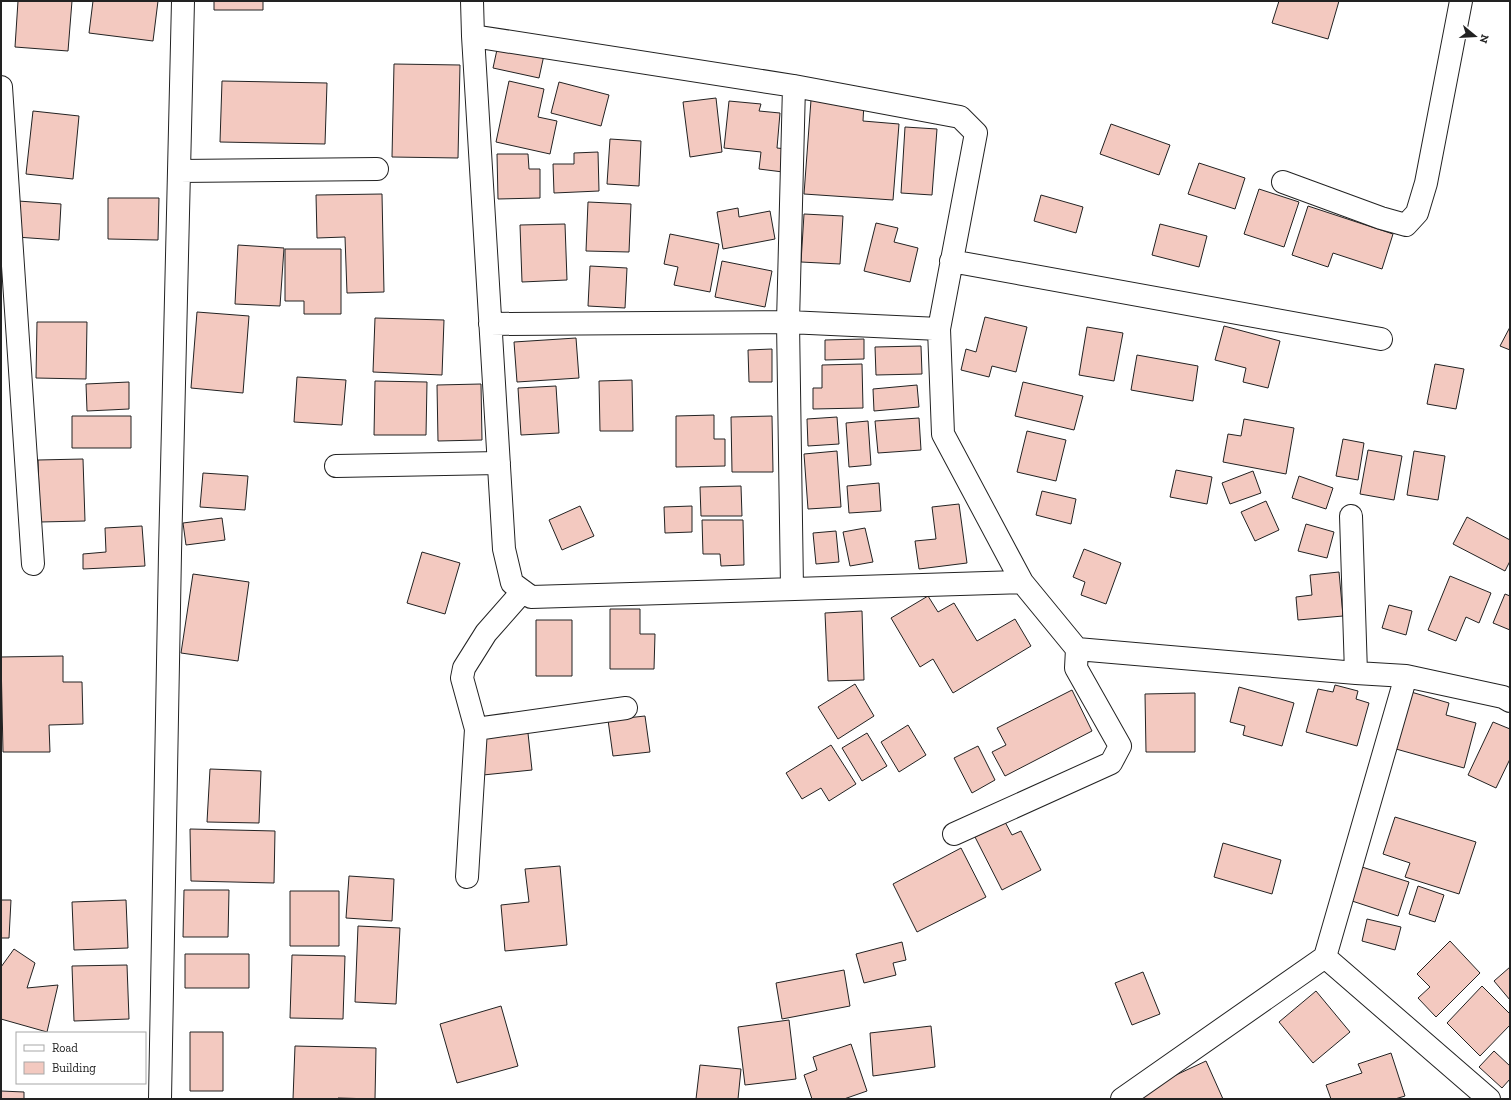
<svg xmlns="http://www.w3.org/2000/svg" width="1511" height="1100" font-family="'Zilla Slab',serif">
	<rect width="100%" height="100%" fill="#fff"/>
	<path fill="#f3c9c0" stroke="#222" d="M18,1H72L68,51L15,47Z
		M93,1H158L153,41L89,33Z
		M214,1H263V10H214Z
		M1279,1H1339L1328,39L1272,23Z
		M498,45L544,55L539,78L493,68Z
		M394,64L460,65L458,158L392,157Z
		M222,81L327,83L325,144L220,142Z
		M509,81L544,89L538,117L557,121L550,154L496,142Z
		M559,82L609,95L601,126L551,113Z
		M716,98L722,152L690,157L683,102Z
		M811,100L864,103L863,121L899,124L893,200L804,194Z
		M729,101L761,104L759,111L780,113L777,148L786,149L783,172L759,169L761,152L724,148Z
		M33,111L79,116L73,179L26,174Z
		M1111,124L1170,145L1159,175L1100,154Z
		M905,127L937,129L932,195L901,193Z
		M610,139L641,141L639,186L607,184Z
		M598,152L599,191L554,193L553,164H574V153Z
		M497,154H528L529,169H540V198L498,199Z
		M1199,163L1245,178L1235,209L1188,194Z
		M1259,189L1299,202L1284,247L1244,234Z
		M382,194L384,292L347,293L345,237L317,238L316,195Z
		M1041,195L1083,207L1076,233L1034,221Z
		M108,198H159L158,240L108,239Z
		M18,201L61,204L59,240L16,237Z
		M588,202L631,204L629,252L586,251Z
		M1308,206L1393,234L1382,269L1333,253L1328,267L1292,255Z
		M738,208L739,217L770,211L775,239L723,249L717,212Z
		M804,214L843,216L840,264L801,262Z
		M876,223L898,228L894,242L918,248L910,282L864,271Z
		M565,224L567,280L522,282L520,225Z
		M1160,224L1207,236L1199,267L1152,255Z
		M670,234L719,244L710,292L674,285L678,267L664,264Z
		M238,245L284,248L280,306L235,304Z
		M285,249H341V314H304V301H285Z
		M722,261L772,271L765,307L715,297Z
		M590,266L627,268L625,308L588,306Z
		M197,312L249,316L243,393L191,388Z
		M985,317L1027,327L1016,372L992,366L989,377L961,370L966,349L976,352Z
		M375,318L444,320L442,375L373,372Z
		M37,322H87L86,379L36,378Z
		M1224,326L1280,341L1268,388L1243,382L1246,368L1215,360Z
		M1087,327L1123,333L1114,381L1079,375Z
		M1510,327V350L1500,346Z
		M576,338L579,378L517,382L514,342Z
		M864,339V359L825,360V340Z
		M921,346L922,374L876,375L875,347Z
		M772,349V382H749L748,350Z
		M1137,355L1198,366L1193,401L1131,390Z
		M862,364L863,408L813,409V388H822V365Z
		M1435,364L1464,369L1456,409L1427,404Z
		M297,377L346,380L342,425L294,422Z
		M632,380L633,431H600L599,381Z
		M375,381L427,382L426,435H374Z
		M129,382V409L87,411L86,384Z
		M1023,382L1083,396L1074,430L1015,416Z
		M481,384L482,440L438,441L437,385Z
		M917,385L919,407L874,411L873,389Z
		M556,386L559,433L521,435L518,388Z
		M714,415V439H725V466L676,467V416Z
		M72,416H131V448H72Z
		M772,416L773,472H732L731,417Z
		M837,417L839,444L808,446L807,419Z
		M919,418L921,450L878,453L875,421Z
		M1244,419L1294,428L1286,474L1223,462L1228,434L1241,436Z
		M868,421L871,465L849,467L846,423Z
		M1027,431L1066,440L1056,481L1017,472Z
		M1343,439L1364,443L1358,480L1336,476Z
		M1368,450L1402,456L1394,500L1360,494Z
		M837,451L841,507L808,509L804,454Z
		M1414,451L1445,456L1438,500L1407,495Z
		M83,459L85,521L40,522L38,460Z
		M1176,470L1212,477L1207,504L1170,497Z
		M1253,471L1261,493L1230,504L1222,483Z
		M203,473L248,476L245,510L200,507Z
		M1299,476L1333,488L1326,509L1292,498Z
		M879,483L881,511L849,513L847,486Z
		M741,486L742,516H701L700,487Z
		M1042,491L1076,499L1071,524L1036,515Z
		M1266,501L1279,530L1255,541L1241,512Z
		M959,504L967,563L919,569L915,541L936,539L932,507Z
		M580,506L594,536L562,550L549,520Z
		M692,506V532L665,533L664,507Z
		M1467,517L1510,540V561L1505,571L1453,544Z
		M222,518L225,540L186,545L183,523Z
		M702,520H743L744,565L721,566L720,554H703Z
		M1306,524L1334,532L1327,558L1298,551Z
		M142,526L145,566L83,569V554L106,552L105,528Z
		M865,528L873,562L850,566L843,532Z
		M836,531L839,562L816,564L813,533Z
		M1084,549L1121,563L1106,604L1081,595L1085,582L1073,577Z
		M422,552L460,563L445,614L407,603Z
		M1339,572L1343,616L1298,620L1296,597L1312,595L1310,575Z
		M193,574L249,582L238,661L181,653Z
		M1450,576L1491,593L1479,623L1466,617L1456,641L1428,630Z
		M1505,594L1510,596V630L1493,623Z
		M928,596L938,612L954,603L977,641L1015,619L1031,646L953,693L933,659L920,667L891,618Z
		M1389,605L1412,611L1406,635L1382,628Z
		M610,609H640V634H655L654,669H610Z
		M862,611L864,680L828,681L825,613Z
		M536,620H572V676H536Z
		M63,656V682H82L83,724L49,725L50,752H3L1,657Z
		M855,684L874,716L838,739L818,707Z
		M1335,685L1358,691L1356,699L1369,703L1357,746L1306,732L1318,689L1333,692Z
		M1239,687L1294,703L1282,746L1243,735L1245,726L1230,722Z
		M1072,690L1092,731L1005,776L992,752L1006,745L997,728Z
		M1411,692L1449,703L1446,715L1476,723L1464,768L1396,749Z
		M1195,693V752H1146L1145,694Z
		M645,716L650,752L613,756L608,720Z
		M1493,722L1510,729V759L1496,788L1468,775Z
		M527,724L532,770L483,775L479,729Z
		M908,725L926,755L899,772L881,742Z
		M867,733L887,766L862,781L842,748Z
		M831,745L856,784L829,801L821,788L802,799L786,773Z
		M978,746L995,780L972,793L954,758Z
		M210,769L261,771L259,823L207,822Z
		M1395,817L1476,842L1459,894L1405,877L1410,863L1383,854Z
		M1005,822L1012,835L1021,831L1041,870L1002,890L975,837Z
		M190,829L275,831L274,883L191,881Z
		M1223,843L1281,860L1272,894L1214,877Z
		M961,848L986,897L917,932L893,884Z
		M560,866L567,945L505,951L501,905L529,902L525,869Z
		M1362,867L1409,882L1398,916L1352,901Z
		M349,876L394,879L392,921L346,918Z
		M1418,886L1444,895L1435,922L1409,914Z
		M184,890H229L228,937H183Z
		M290,891H339V946H290Z
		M1,900H11L9,938H1Z
		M126,900L128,948L74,950L72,902Z
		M1367,919L1401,927L1395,950L1362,941Z
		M358,926L400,928L396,1004L355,1002Z
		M1450,941L1480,973L1436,1017L1418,998L1430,987L1417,974Z
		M902,942L906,960L893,963L896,975L864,983L856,954Z
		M14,949L35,963L27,988L58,985L47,1032L1,1019V967Z
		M185,954H249V988H185Z
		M292,955L345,956L343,1019L290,1018Z
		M127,965L129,1019L74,1021L72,966Z
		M1510,967V1000L1494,981Z
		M844,970L850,1006L782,1019L776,983Z
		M1143,972L1160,1014L1132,1025L1115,983Z
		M1482,986L1510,1014V1025L1480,1056L1447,1023Z
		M1316,991L1350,1032L1313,1063L1279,1022Z
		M501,1006L518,1066L457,1083L440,1024Z
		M789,1020L796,1079L745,1085L738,1027Z
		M931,1026L935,1067L873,1076L870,1033Z
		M190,1032H223V1091H190Z
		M851,1044L867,1091L844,1099H812L804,1075L817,1070L813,1057Z
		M295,1046L376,1048L375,1099L338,1098V1099H293Z
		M1494,1051L1510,1066V1079L1502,1088L1479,1067Z
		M1391,1053L1405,1096L1395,1099H1331L1326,1085L1362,1073L1358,1064Z
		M1206,1061L1223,1099H1137L1135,1094Z
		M700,1065L741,1069L738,1099H696Z
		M1,1091L24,1092V1099H1Z"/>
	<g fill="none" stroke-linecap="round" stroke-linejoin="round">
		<g stroke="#222" stroke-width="24">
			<path id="minor" d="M472,1L473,36L794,86L960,117L976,133L939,329L943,434L1022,582L1077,649L1356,673L1406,676L1503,697L1510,701
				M473,36L504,549L512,583L531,597L1022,582
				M1,87L33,564
				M179,171L377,169
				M1283,182L1381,218L1406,225L1417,213L1426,183L1461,1
				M951,261L1381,339
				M490,324L788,322L939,329
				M336,466L499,463
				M1351,516L1356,673
				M792,588L788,322L794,86
				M1406,676L1325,957L1489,1099
				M476,729L626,708
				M954,834L1111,763L1120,746L1076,668L1077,649
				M467,877L476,729L462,678L464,668L486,633L523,591
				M160,1099L170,553L183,1
				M1122,1099L1325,957"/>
		</g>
		<use href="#minor" stroke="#fff" stroke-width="22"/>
	</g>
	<rect width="1511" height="1100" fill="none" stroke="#222222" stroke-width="4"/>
	<rect x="16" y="1032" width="130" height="52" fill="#ffffff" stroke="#a7a7a7"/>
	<rect x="24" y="1045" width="20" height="6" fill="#ffffff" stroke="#a7a7a7"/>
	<text x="52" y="1052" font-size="12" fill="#222222">Road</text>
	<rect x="24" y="1062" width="20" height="12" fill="#f3c9c0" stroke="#a7a7a7"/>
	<text x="52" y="1072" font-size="12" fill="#222222">Building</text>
	<g transform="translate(1475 36) rotate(108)" stroke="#ffffff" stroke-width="3" paint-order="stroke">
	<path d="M0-3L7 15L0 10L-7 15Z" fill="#222222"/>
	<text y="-6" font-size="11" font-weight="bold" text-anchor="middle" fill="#222222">N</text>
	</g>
</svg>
